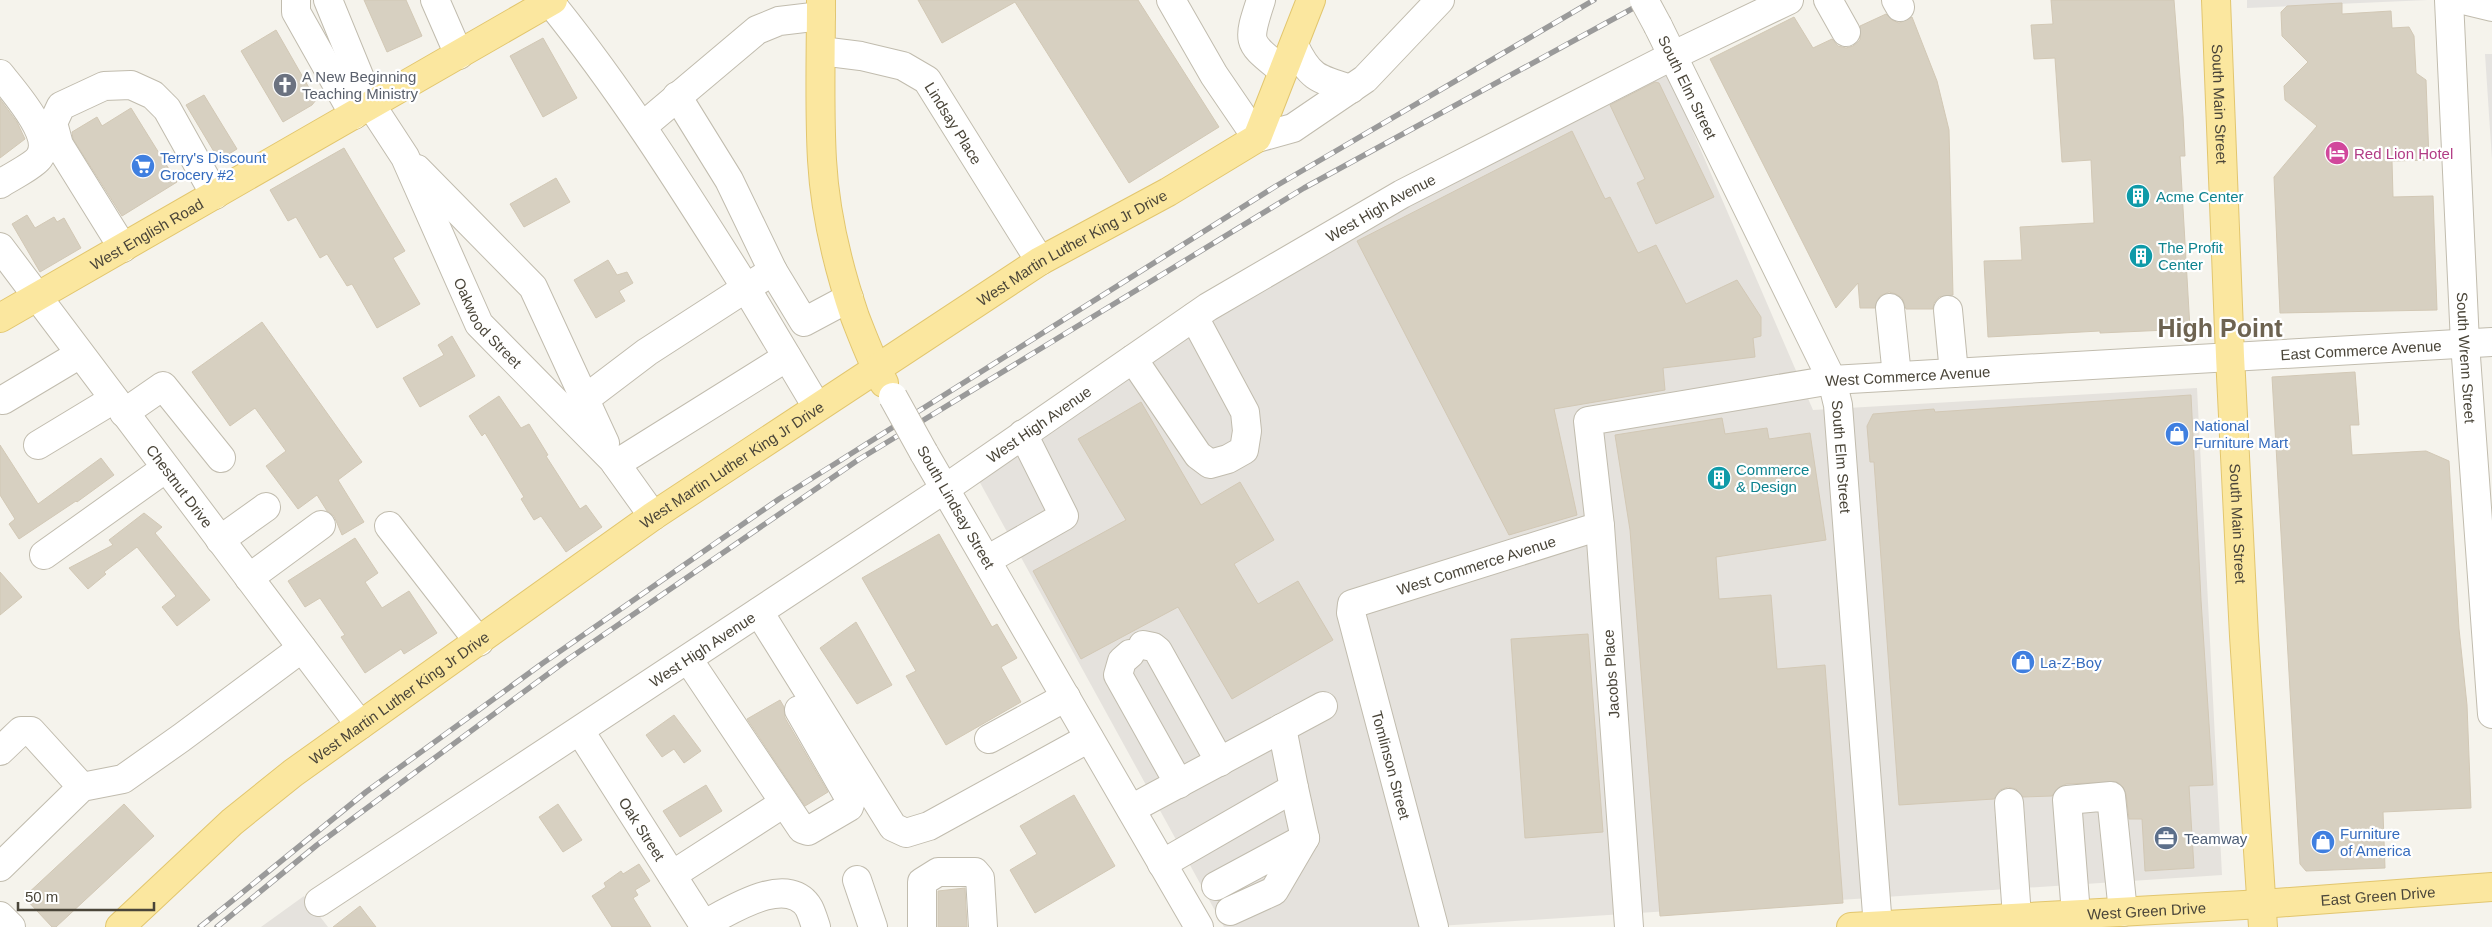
<svg xmlns="http://www.w3.org/2000/svg" width="2492" height="927" font-family="Helvetica,sans-serif">
	<rect width="100%" height="100%" fill="#f5f3ec"/>
	<path fill="#e5e2dd" d="M1664,65L1813,410L2197,388L2222,875L1424,927H1224L978,479L1254,287Z
		M304,896L328,927H261Z"/>
	<path fill="#e5e3e0" d="M2247,0H2428L2247,8Z
		M2485,54H2492V160Z"/>
	<path fill="#d7d0c1" stroke="#d2c8b5" d="M364,0H406L422,36L387,52Z
		M918,0H1138L1219,127L1129,183L1015,2L942,43Z
		M2051,0H2174L2183,116L2185,156H2180L2190,329L2100,333V331L1988,337L1984,261L2022,260L2020,227L2094,223L2091,160L2062,162L2055,58L2034,59L2031,25L2053,24Z
		M2342,3V14L2391,11L2392,28L2409,27L2414,36L2416,73L2426,80L2429,160L2392,161L2393,197L2433,196L2437,310L2280,313L2274,177L2317,126L2285,100L2284,86L2308,62L2282,36L2281,12L2287,6Z
		M1886,14L1892,20L1899,23L1912,17L1937,81L1949,130L1953,295L1939,297L1934,303L1933,309H1906L1902,298L1896,294L1889,292L1880,296L1875,308H1860L1858,283L1836,308L1710,59L1794,17L1813,48L1832,39L1838,46L1846,48L1853,46L1860,40V26Z
		M276,30L316,100L312,105L283,122L241,51Z
		M543,38L577,98L543,117L510,56Z
		M1655,82L1659,83L1714,197L1656,224L1637,183L1645,179L1610,105Z
		M204,95L237,149L219,160L186,105Z
		M0,99L17,122L25,139L0,158Z
		M131,108L177,182L122,216L73,139L72,132L97,117L102,126Z
		M1572,131L1605,199L1610,197L1638,253L1656,245L1686,304L1737,280L1761,317V336L1753,338L1755,357L1663,368L1665,390L1554,409L1577,515L1509,535L1357,241Z
		M344,148L405,251L393,258L420,304L377,328L352,284L347,286L327,254L320,258L296,217L288,221L270,190Z
		M556,178L570,202L524,227L510,204Z
		M27,215L35,228L54,217L57,222L64,218L81,248L40,272L12,224Z
		M608,260L617,275L627,272L633,283L619,291L625,301L596,318L574,280Z
		M262,322L362,462L338,480L364,522L342,535L334,516L327,511L317,495L298,509L266,466L286,451L255,408L230,426L192,372Z
		M452,336L475,376L420,407L403,378L444,355L438,345Z
		M2355,372L2359,425H2350L2352,455L2426,451L2449,461L2459,629L2467,705L2471,808L2383,812L2385,868L2306,871L2300,864L2272,377Z
		M2191,395L2201,600L2213,785L2189,786L2194,868L2145,871L2142,819H2129L2126,794L2123,787L2117,782L2066,784L2058,788L2052,796L2023,797L2016,789L2008,787L2000,790L1994,799L1899,805L1874,462H1870L1867,426L1873,414L1934,409L1935,412Z
		M499,396L521,428L529,424L548,455L546,456L580,509L586,505L602,527L566,552L541,516L534,520L521,499L524,497L485,433L482,436L469,416Z
		M1141,402L1201,505L1240,482L1274,540L1234,564L1258,604L1298,581L1333,640L1232,699L1178,607L1081,659L1033,571L1126,520L1078,439Z
		M1722,418L1725,434L1767,428L1769,439L1810,433L1826,540L1716,557L1719,599L1771,595L1777,669L1825,665L1843,903L1660,916L1630,530L1615,435Z
		M0,445L38,504L101,458L114,475L77,502L76,501L19,539L9,524L15,519L0,495Z
		M144,513L162,527L155,533L210,600L177,626L162,607L176,596L137,547L104,572L106,574L88,589L69,568L113,545L109,540Z
		M939,534L992,627L997,624L1017,658L1001,667L1021,702L946,745L906,676L916,671L862,578Z
		M355,538L378,573L365,582L382,608L409,591L437,633L404,654L401,649L365,673L341,637L345,635L320,598L305,607L288,581Z
		M0,572L22,597L0,615Z
		M856,622L892,685L857,704L820,648Z
		M1588,634L1603,832L1525,838L1511,639Z
		M780,700L784,707L785,718L828,792L805,806L747,719Z
		M674,715L701,751L684,763L674,749L662,757L646,735Z
		M706,785L722,811L680,837L663,811Z
		M1074,795L1115,866L1035,913L1010,870L1037,854L1020,826Z
		M124,804L154,836L56,927H52L24,897Z
		M558,804L582,840L563,852L539,817Z
		M639,864L650,881L635,890L638,895L633,898L651,927H612L592,896L606,887L604,883L621,871L623,874Z
		M965,888L967,927H938V891Z
		M360,906L376,927H333Z"/>
	<g fill="none" stroke-linecap="round" stroke-linejoin="round">
		<g stroke="#c1bcae" stroke-width="30">
			<g id="minor">
				<path d="M296,0V12L354,115"/>
				<path id="s1" d="M328,0L371,105L405,157L479,324L613,460L653,516"/>
				<path d="M435,0L459,55"/>
				<path d="M1171,0L1214,75L1257,138L1293,128L1365,79L1440,0"/>
				<path d="M1261,0C1246,45 1248,42 1283,71"/>
				<path d="M1828,0L1846,32"/>
				<path d="M1896,0L1900,7"/>
				<path id="s2" d="M2449,0L2465,343L2492,714"/>
				<path d="M2463,0L2492,7"/>
				<path d="M550,2C623,92 684,190 746,288L773,271L729,180L677,96"/>
				<path id="s3" d="M1658,26L1832,380L1838,405L1878,927"/>
				<path d="M1294,45C1309,77 1317,79 1351,89"/>
				<path id="s4" d="M821,51L861,56L903,66L927,80L1040,261"/>
				<path d="M0,74C13,91 55,136 39,158C33,166 9,178 0,184"/>
				<path d="M643,126L757,30L779,21L821,16"/>
				<path d="M417,169L533,287L605,443"/>
				<path id="s5" d="M0,247L360,725"/>
				<path d="M123,248L59,145L53,123L61,106L104,86L131,85L153,95L167,109L215,195"/>
				<path d="M773,271L804,322L849,298"/>
				<path d="M1890,308L1897,376"/>
				<path d="M1948,310L1954,373"/>
				<path d="M1133,359L1198,455L1210,464L1228,459L1244,450L1247,431L1245,412L1194,317"/>
				<path d="M585,399L647,352L746,288L817,407"/>
				<path d="M3,400L80,354"/>
				<path d="M124,413L163,386L221,458"/>
				<path d="M38,445L114,399"/>
				<path d="M924,453L1199,927"/>
				<path d="M616,464L787,357"/>
				<path d="M389,526L479,642"/>
				<path d="M220,540L266,507"/>
				<path d="M44,555L166,468"/>
				<path d="M987,560L1064,516L1023,434"/>
				<path d="M249,578L321,525"/>
				<path d="M759,612L893,827L906,833L929,826L1089,738"/>
				<path d="M1143,645L1153,647L1158,651L1220,762"/>
				<path d="M1130,654L1122,661L1118,675L1179,784"/>
				<path d="M688,659L802,829L808,831L849,807L851,801L799,710"/>
				<path id="s6" d="M580,731L705,927"/>
				<path d="M989,739L1066,697"/>
				<path d="M0,751L21,731H31L82,787"/>
				<path d="M1294,788L1305,838"/>
				<path d="M2009,803L2017,917"/>
				<path d="M1131,809L1323,706"/>
				<path d="M1162,864L1294,788L1282,728"/>
				<path d="M0,867L82,787L123,779L181,738L302,648"/>
				<path d="M672,875L784,803"/>
				<path d="M857,880L873,927"/>
				<path d="M1216,886L1305,838L1274,891L1230,911"/>
				<path id="s7" d="M319,902L946,488L1208,307L1402,194L1672,56L1789,0"/>
				<path d="M2076,914L2067,800L2111,796L2123,912"/>
				<path d="M0,916L11,927"/>
				<path d="M703,925C728,912 788,872 809,908C812,914 814,921 816,927"/>
				<path d="M922,927V882L938,872H975L980,878L983,927"/>
				<path id="s8" d="M1434,927L1351,613L1352,604L1600,526"/>
				<path id="s9" d="M1629,927L1600,526L1588,421L1832,380L2492,342"/>
			</g>
		</g>
		<g stroke="#e2c66e" stroke-width="30">
			<g id="major">
				<path d="M821,0C821,53 819,107 822,160C825,214 838,267 855,317C864,340 872,362 884,383"/>
				<path id="s10" d="M2216,0L2230,356L2244,636L2263,927"/>
				<path id="s11" d="M0,318L553,0"/>
				<path id="s12" d="M120,927L232,822L293,773L653,516L1040,261L1168,192L1257,138L1311,0"/>
				<path id="s13" d="M1851,927L2262,904L2492,887"/>
			</g>
		</g>
		<use href="#minor" stroke="#fff" stroke-width="28"/>
		<use href="#major" stroke="#fbe79f" stroke-width="28"/>
		<g stroke="#9a9a9a" stroke-width="5.5">
			<path id="rail" d="M200,927L366,792L543,663L779,499L1276,186L1594,0
				M217,927L317,845L567,660L858,460L1304,188L1648,0"/>
		</g>
		<use href="#rail" stroke="#fff" stroke-width="4" stroke-dasharray="11" stroke-linecap="butt"/>
		<g stroke="#c1bcae" stroke-width="30" stroke-linecap="butt">
			<path id="minor-bridge" d="M1644,0L1658,26
				M893,397L924,453"/>
		</g>
		<use href="#minor-bridge" stroke="#fff" stroke-width="28"/>
	</g>
	<defs>
		<g id="church-disc" transform="scale(1.25)"><circle r="9.5" fill="#6b7280" stroke="#fff"/><path d="M-1.2-6h2.4v3.5h3.3v2.4h-3.3V6h-2.4V-.1h-3.3v-2.4h3.3Z" fill="#fff"/></g>
		<g id="hotel-disc" transform="scale(1.25)"><circle r="9.5" fill="#d1479c" stroke="#fff"/><path d="M-6-4.5h1.5V1H6V5H4.5V3h-9V5H-6ZM-4 0a1.8 1.8 0 1 1 3.6 0ZM.5 0V-2.5h3Q6-2.5 6 0Z" fill="#fff"/></g>
		<g id="supermarket-disc" transform="scale(1.25)"><circle r="9.5" fill="#3f7fe0" stroke="#fff"/><path d="M-6-5.5h2.5l.6 2H6L4.5 2H-2.5L-4.4-4H-6ZM-1.5 3.2a1.3 1.3 0 1 0 .1 0ZM3 3.2a1.3 1.3 0 1 0 .1 0Z" fill="#fff"/></g>
		<g id="building-disc" transform="scale(1.25)"><circle r="9.5" fill="#0f9aa8" stroke="#fff"/><path d="M-4-6H4V6H1V3H-1V6H-4ZM-2.5-4.3h1.7v1.8h-1.7ZM.8-4.3h1.7v1.8H.8ZM-2.5-1h1.7V.8h-1.7ZM.8-1h1.7V.8H.8Z" fill="#fff"/></g>
		<g id="shop-disc" transform="scale(1.25)"><circle r="9.5" fill="#3f7fe0" stroke="#fff"/><path d="M-5-2.5h2.3a2.7 3.5 0 0 1 5.4 0H5L5.5 6h-11ZM-1.5-2.5h3a1.5 2.3 0 0 0-3 0Z" fill="#fff"/></g>
		<g id="office-disc" transform="scale(1.25)"><circle r="9.5" fill="#5c6f8a" stroke="#fff"/><path d="M-6-3h4V-5.5h4V-3h4V5H-6ZM-1-4.5V-3h2v-1.5ZM-6 0V1H6V0Z" fill="#fff"/></g>
	</defs>
	<g fill-rule="evenodd">
		<use href="#church-disc" x="285" y="85"/>
		<use href="#hotel-disc" x="2337" y="153"/>
		<use href="#supermarket-disc" x="143" y="166"/>
		<use href="#building-disc" x="2138" y="196"/>
		<use href="#building-disc" x="2141" y="256"/>
		<use href="#shop-disc" x="2177" y="434"/>
		<use href="#building-disc" x="1719" y="478"/>
		<use href="#shop-disc" x="2023" y="662"/>
		<use href="#office-disc" x="2166" y="838"/>
		<use href="#shop-disc" x="2323" y="842"/>
	</g>
	<g text-anchor="middle" dominant-baseline="central" stroke-width="4.5" stroke-linejoin="round" paint-order="stroke">
		<g font-size="15" fill="#5b616d" stroke="#fff" text-anchor="start">
			<text x="302" y="76">A New Beginning<tspan x="302" dy="17">Teaching Ministry</tspan></text>
		</g>
		<g font-size="15" fill="#4a4539" stroke="#fff">
			<text stroke="none"><textPath href="#s3" startOffset="68">South Elm Street</textPath></text>
			<text stroke="none"><textPath href="#s10" startOffset="104">South Main Street</textPath></text>
			<text stroke="none"><textPath href="#s4" startOffset="162">Lindsay Place</textPath></text>
			<text stroke="none"><textPath href="#s7" startOffset="1269">West High Avenue</textPath></text>
			<text stroke="none"><textPath href="#s11" startOffset="169">West English Road</textPath></text>
			<text stroke="none"><textPath href="#s12" startOffset="1172">West Martin Luther King Jr Drive</textPath></text>
			<text stroke="none"><textPath href="#s1" startOffset="362">Oakwood Street</textPath></text>
			<text stroke="none"><textPath href="#s9" startOffset="1285">East Commerce Avenue</textPath></text>
			<text stroke="none"><textPath href="#s2" startOffset="358">South Wrenn Street</textPath></text>
			<text stroke="none"><textPath href="#s9" startOffset="831">West Commerce Avenue</textPath></text>
			<text stroke="none"><textPath href="#s7" startOffset="864">West High Avenue</textPath></text>
			<text stroke="none"><textPath href="#s3" startOffset="472">South Elm Street</textPath></text>
			<text stroke="none"><textPath href="#s12" startOffset="768">West Martin Luther King Jr Drive</textPath></text>
			<text stroke="none"><textPath href="#s5" startOffset="299">Chestnut Drive</textPath></text>
			<text transform="translate(956 507) rotate(60)">South Lindsay Street</text>
			<text stroke="none"><textPath href="#s10" startOffset="524">South Main Street</textPath></text>
			<text stroke="none"><textPath href="#s8" startOffset="464">West Commerce Avenue</textPath></text>
			<text stroke="none"><textPath href="#s7" startOffset="459">West High Avenue</textPath></text>
			<text transform="translate(1611 674) rotate(-94)">Jacobs Place</text>
			<text stroke="none"><textPath href="#s12" startOffset="362">West Martin Luther King Jr Drive</textPath></text>
			<text transform="translate(1391 765) rotate(75)">Tomlinson Street</text>
			<text stroke="none"><textPath href="#s6" startOffset="116">Oak Street</textPath></text>
			<text stroke="none"><textPath href="#s13" startOffset="528">East Green Drive</textPath></text>
			<text stroke="none"><textPath href="#s13" startOffset="296">West Green Drive</textPath></text>
		</g>
		<g font-size="15" fill="#b23c85" stroke="#fff" text-anchor="start">
			<text x="2354" y="153">Red Lion Hotel</text>
		</g>
		<g font-size="15" fill="#366cbe" stroke="#fff" text-anchor="start">
			<text x="160" y="157">Terry's Discount<tspan x="160" dy="17">Grocery #2</tspan></text>
			<text x="2194" y="425">National<tspan x="2194" dy="17">Furniture Mart</tspan></text>
			<text x="2040" y="662">La-Z-Boy</text>
			<text x="2340" y="833">Furniture<tspan x="2340" dy="17">of America</tspan></text>
		</g>
		<g font-size="15" fill="#0d838f" stroke="#fff" text-anchor="start">
			<text x="2156" y="196">Acme Center</text>
			<text x="2158" y="247">The Profit<tspan x="2158" dy="17">Center</tspan></text>
			<text x="1736" y="469">Commerce<tspan x="1736" dy="17">&amp; Design</tspan></text>
		</g>
		<g font-size="15" fill="#4e5e75" stroke="#fff" text-anchor="start">
			<text x="2184" y="838">Teamway</text>
		</g>
		<g font-size="25" font-weight="bold" fill="#6d6351" stroke="#fff">
			<text x="2220" y="328">High Point</text>
		</g>
	</g>
	<path d="M18 902v8h136v-8" fill="none" stroke="#4a4539" stroke-width="2.5"/>
	<text x="25" y="902" font-size="15" fill="#4a4539" stroke="#ffffff" stroke-width="4" paint-order="stroke">50 m</text>
</svg>
